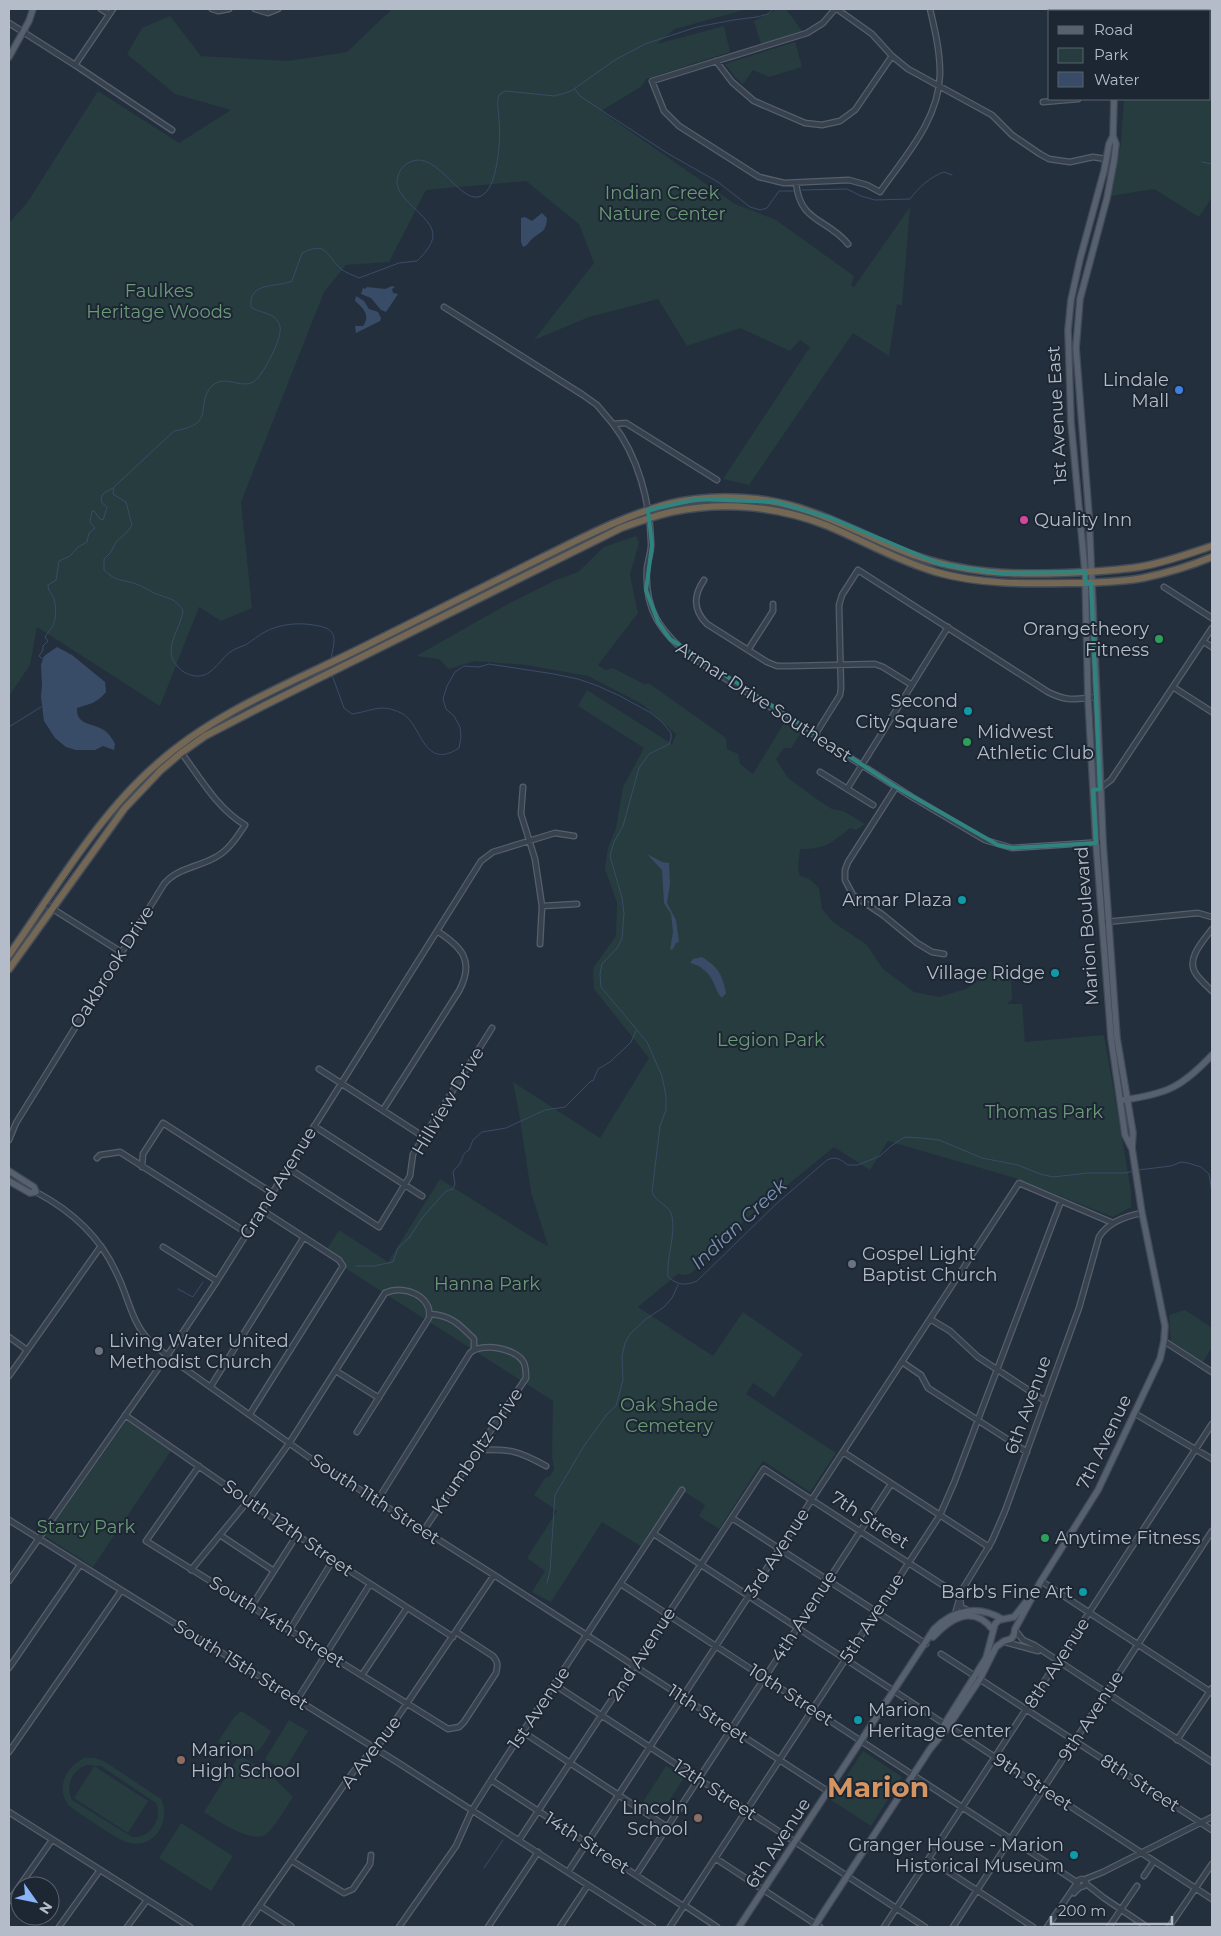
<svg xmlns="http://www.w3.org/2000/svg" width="1221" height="1936" font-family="Montserrat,sans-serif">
	<rect width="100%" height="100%" fill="#242f3e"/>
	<path fill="#263c3f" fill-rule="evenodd" d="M392,9H747L675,29L657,44L724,26L730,52L646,79L642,86L601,111L735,204L776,220L854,276L851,285L854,287L910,207L902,306L897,304L889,356L853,333L749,485L723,479L810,347L800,340L790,351L740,328L687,346L658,299L589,317L534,340L594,263L579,224L526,181L426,190L389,262L346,265L324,292L241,502L252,608L221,621L199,607L160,706L37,627L30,665L9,696V223L27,203L98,91L179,143L231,110L175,94L127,54L142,28L170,16L201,56L288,61L347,52Z
		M778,9H786L802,31L761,44L754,21Z
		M1106,9H1212V197L1199,217L1154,189L1110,196L1121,143L1124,99H1210V11H1107Z
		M795,42L802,67L769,77L753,70L743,84L735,77L725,64Z
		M636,536L639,543L630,575L638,613L598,665L606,670L613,668L644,684H650L726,738L727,749L738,754L740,764L753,774L784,723L801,733L791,748H784L776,759L788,778L818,800L832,809L843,811L865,824L856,830L850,828C831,844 824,849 800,849L798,868L800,876L809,879L819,888L822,909L833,922L867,945L883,969L914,992L939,997L966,989L986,975L1000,962L1011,972L1012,999L1007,1004H1022L1025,1042L1104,1035L1131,1191V1207L1113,1217L1015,1178L888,1141L870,1170L834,1147L747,1218L690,1274L682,1275L679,1273L638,1307L713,1356L743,1312L803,1354L774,1397L753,1383L746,1394L836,1453L810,1492L763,1461L719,1529L699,1516L705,1505L680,1489L642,1547L602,1522L551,1602L532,1592L545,1571L527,1558L557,1511L534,1495L545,1478L550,1476L554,1469L552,1456L553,1401L345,1268V1261L327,1249L339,1230L388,1262L440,1179L538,1241L548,1246L531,1192L519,1113L513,1082L600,1138L649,1058L594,989L593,968L616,936L617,903L605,869L608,848L616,828L623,787L644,748L578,706L587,690L672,744L676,734L642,704L588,676L526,665L475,661L449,669L439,659L416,656L508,604L556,580L578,572L604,547Z
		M1185,1310L1211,1327V1349L1203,1362L1171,1341L1169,1315Z
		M127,1420L171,1451L93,1567L45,1536Z
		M240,1712H243L271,1731C268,1737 264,1744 260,1749C246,1761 229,1750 218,1742L234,1717Z
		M289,1720L308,1731L284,1771L265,1759Z
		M863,1751L902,1777L871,1826L831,1800Z
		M84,1758H94L104,1761L161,1799C166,1810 165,1819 160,1829C154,1840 142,1846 130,1843C116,1840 83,1815 69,1806C55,1788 66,1767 84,1758ZM87,1765L101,1766L156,1803C163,1819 150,1839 132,1837L72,1800C65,1785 72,1770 87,1765Z
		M244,1758L270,1774L293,1797C287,1806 273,1830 265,1835C250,1843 217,1820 204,1812L237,1759Z
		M94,1766L148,1801L128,1833L74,1798Z
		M666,1766L684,1778L661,1813L643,1802Z
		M181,1823L233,1856L211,1891L159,1858Z"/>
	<path fill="#394c67" d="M542,213L547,218C546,232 542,231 533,238C528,242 529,245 523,247L521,242V218L525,217L532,221Z
		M392,286L395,287L392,289L393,293L398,294L386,312L381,310L371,298L361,294L363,288L365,289L367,287L385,289Z
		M356,296L364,301L369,309L378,312L381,318L380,321L356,333L355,326H363C371,315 363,308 355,301Z
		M57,647L72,655L105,682L106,692C97,703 90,704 77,708C76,725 91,723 102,729C108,732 112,738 115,744L114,750L103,746L95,750H76L66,747L55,738L44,721L41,697L42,685L41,665L44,656Z
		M647,854L662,862L669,863L670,884L667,903L676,920L679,942L676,943L673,949L670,950L673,932L671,914L664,903L662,870Z
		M702,957C719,968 722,974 726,993L722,998C717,993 717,990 714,984C710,973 700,965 690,963L693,959Z"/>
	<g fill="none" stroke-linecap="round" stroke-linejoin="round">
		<path stroke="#394c67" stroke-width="1" d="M575,89L580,96L604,112L667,153L718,182L750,207L760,210L767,208L779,191H793
			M1202,162L1212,164
			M802,190L847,189L861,196L875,200L910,199C919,187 930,177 944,172L952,175
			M43,659L39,656L43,650V646L48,641L45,637C47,633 50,631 52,627C57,620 56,607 54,599C52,594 48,591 48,585L56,580L59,561L70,556L78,547L87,542L89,533L95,528L90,522L92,511H94L100,519L103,520L107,507L102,503L101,497L104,493L113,488
			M331,659C333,645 341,630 319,626C301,622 280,623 263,633C258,636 253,640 247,644C242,647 235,648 230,652C222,658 214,672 204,675C190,680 172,667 171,652C171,638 181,625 183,611C175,597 168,599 154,593C148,590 142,586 136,584C122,579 116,582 104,570V559L111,552L116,542L128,531L132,525L126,502L113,494L114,487L174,431C218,424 194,404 212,386C224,374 241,389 253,382C262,378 279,343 280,332C281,327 279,322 275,318C270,313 258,312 251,307C248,281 277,288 292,281L302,253C327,241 325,254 341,269C346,273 353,275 359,278L399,263L417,261C423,255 432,246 433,236C434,215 390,199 398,176C400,169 404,165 410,162C438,148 463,212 484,194C498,183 501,138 499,121C499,111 496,104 499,95L505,91L555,96L571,91L615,60L645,44L697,27L733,20L757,17L768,14L773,9
			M332,675L344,708L352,714C372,711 381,703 401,713C422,722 422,772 459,748L461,737L460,727L454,716L446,709L443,699L447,686L455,672L464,666L479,667L489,664L554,674L578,679L598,686L620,696L651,713L662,722L671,733V739L669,744L649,754L639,768L623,826L614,842L610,856L622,898L624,913L622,939L617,948L602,964L600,974L601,987L647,1042L662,1076L666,1096V1110L660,1126L652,1192C656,1203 670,1205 672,1216C676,1236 666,1257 668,1277C678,1285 685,1286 697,1281L775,1205L827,1160C836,1156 840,1159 848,1165H858L880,1156L891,1146L905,1137L922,1138L939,1140L982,1158L1018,1165L1040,1174L1053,1177L1088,1173H1125L1134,1171
			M9,727L41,707
			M1138,1170L1171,1166L1181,1162L1188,1163L1201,1167L1209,1174L1212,1192
			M356,1266H374L393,1262L398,1248L409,1238L422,1218L446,1191L453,1189L455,1184L453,1172C454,1170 456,1168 458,1166C463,1161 461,1154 469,1150L473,1140L482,1132L506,1128L545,1110L565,1107L591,1081H593L598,1069L610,1062L627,1046L631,1042L636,1031
			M178,1289L193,1297L203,1282
			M547,1583L550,1571L555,1495L584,1446L607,1414L616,1406L623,1380L622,1356L625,1343L630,1334L646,1319L664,1307L672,1298L678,1285
			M484,1868L503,1840"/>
		<g stroke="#565f6c" stroke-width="7">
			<path id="minor" d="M101,9L109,14
				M212,9L218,11L229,9
				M255,9L268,13L278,9
				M835,9L823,23L807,33L652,81L664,111L679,126L759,177L784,183L849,180L867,185L880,192C905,156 939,120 940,74C940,51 935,30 930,9
				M837,9L872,34L892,56L908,69L992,115L1012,135L1040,154L1049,159L1070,162L1093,157L1106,159
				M9,23L75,65L172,130
				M716,61L732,82L754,101L805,123L822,125L840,121L855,110L892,56
				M75,65L113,9
				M1043,102L1078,99
				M796,183C800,223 827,218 848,244
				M444,307L583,395L597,405L613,424L626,423L717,480
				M613,424C638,456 650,502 651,542C652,551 648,559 647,568C644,609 660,631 690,656L912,797L985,840L1012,848L1103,842
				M704,580C693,596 693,610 707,624L767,662L777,666H790L875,664L883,667L912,685
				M1164,587L1212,618
				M1204,642L1212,647
				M748,650L773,611V604
				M1173,687L1212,712
				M815,735L840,695L841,688L839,605L842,595L858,570L1048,692C1068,702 1074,699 1096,697
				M820,772L873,805
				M523,787L521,814L535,859L542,906L540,944
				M896,787L848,862L845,870V880L853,895L883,915L917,943L932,952L944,954
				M847,789L948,627
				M1099,789L1111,780L1212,628
				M45,904L121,952
				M542,906L577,904
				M1106,922L1198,913L1212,917
				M1212,929C1204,940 1185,959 1196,974C1200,980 1207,986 1212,991
				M319,1069L424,1137
				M383,1110L459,991C475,961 462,947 437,931
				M314,1126L422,1196
				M9,1140L16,1123L164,884C177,868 199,867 216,857C229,850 237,837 245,825C217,808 200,778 181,752
				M97,1158L100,1155L120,1152L247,1233
				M142,1167L143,1154L163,1123L272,1193
				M288,1168L379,1227L410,1176L413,1154L492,1028
				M36,1192C70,1210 100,1237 116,1272C127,1293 131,1320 147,1338C153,1345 161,1350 167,1356L310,1458L494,1575L829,1792
				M163,1247L217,1281
				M430,1314C451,1315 460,1325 474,1339V1349
				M930,1319L950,1331L978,1357L1045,1401
				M9,1337L27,1350
				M1164,1341L1212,1372
				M902,1362L921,1375L928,1388L1027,1452
				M336,1371L379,1398
				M9,1376L101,1246
				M211,1386L304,1237
				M1134,1413L1212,1459
				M250,1414L343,1266L339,1260L262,1210
				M125,1415L333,1560L453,1637
				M478,1450C510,1449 517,1450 546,1466
				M843,1452L989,1547
				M199,1466L146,1541L448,1729L459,1727L464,1722L496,1673C498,1665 498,1662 493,1656L456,1632
				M377,1501L470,1353C481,1342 517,1348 524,1363C526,1368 526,1373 526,1378L424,1530
				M732,1518L926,1644
				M9,1520L397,1762L653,1927
				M654,1534L1212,1899
				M220,1535L274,1571
				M191,1570L248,1501L290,1442L385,1293C403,1284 433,1296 429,1318L357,1432
				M9,1581L167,1356L217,1281L481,861L493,852L555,833L574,836
				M1041,1581L1212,1693
				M621,1584L1078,1883
				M960,1596L961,1607L967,1610
				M251,1607L297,1535
				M955,1614L962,1590L992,1541L1005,1511L1079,1308L1099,1237C1108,1222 1126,1216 1142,1213
				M1015,1630L1023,1640L1034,1645L1212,1762
				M289,1631L333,1560
				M1005,1642L1038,1651
				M941,1654L1212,1830
				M9,1668L80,1565
				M362,1675L407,1608
				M555,1685L925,1927
				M297,1700L370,1584
				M523,1732L667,1827
				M1177,1740L1212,1688
				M9,1752L121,1591
				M491,1780L683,1906
				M9,1812L190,1927
				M519,1840L764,1469L955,1593L960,1595
				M715,1858L820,1927
				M929,1859L1033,1927
				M292,1861L344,1893L353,1889L370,1864L371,1855
				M568,1872L1019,1183L1113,1223
				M636,1875L891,1484
				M1144,1876L1154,1861
				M1083,1880L1103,1872L1212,1817
				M1085,1883L1104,1898L1147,1927
				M1074,1893L1080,1887L1084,1886L1086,1882
				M9,1901L52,1840
				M684,1905L717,1927
				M260,1906L291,1926
				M59,1927L100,1870
				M127,1927L147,1900
				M245,1927L353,1772L366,1757L376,1749L494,1575
				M399,1927L456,1846L472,1810L491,1780L682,1490
				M488,1927L538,1852
				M560,1927L588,1885
				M670,1927L940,1515L954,1483L1061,1201
				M884,1927L1212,1424
				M953,1927L1212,1531
				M1047,1927L1079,1880L1082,1879L1085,1881
				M1109,1927L1137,1886
				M1169,1927L1212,1864"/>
		</g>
		<g stroke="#414a57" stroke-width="8">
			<path id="major" d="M1093,9L1094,11
				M9,57L29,21L33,9
				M1113,136L1109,144L1104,171L1080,259L1071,300L1068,330L1071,422L1085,572L1088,698L1096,843L1111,1038L1125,1135L1131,1147
				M1123,1100C1167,1094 1182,1087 1212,1055
				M9,1171L34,1187L36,1192L30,1193L9,1181
				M933,1637C951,1618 973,1604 993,1630
				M937,1736L986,1658L995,1624L999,1620L1014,1617L1025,1603
				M739,1927L934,1629C954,1609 979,1605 1002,1619
				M814,1927L930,1749L948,1727L980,1679L996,1647L1004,1641L1011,1639L1014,1635L1015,1629L1041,1581L1098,1490L1160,1359L1164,1341L1165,1326L1142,1213L1132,1148L1133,1133L1117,1038L1103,842L1089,515L1076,348L1080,299L1107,198L1114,161L1116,144L1113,136L1114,99"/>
		</g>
		<g stroke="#434c59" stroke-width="9">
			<path id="highway" d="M9,955C54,891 98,815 157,764C218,709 301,679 373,642C429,614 485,586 541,558C582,538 623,516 668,504C696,497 729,496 757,499C816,506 860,535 913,555C964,573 1010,575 1063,573C1088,572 1114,571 1139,567C1164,563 1188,554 1212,546
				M9,969L124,809L161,770L181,753L205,736L265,705L621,528C637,522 654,516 671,512C723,501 779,506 828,526C864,541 898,561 936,572C978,584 1024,584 1068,583C1093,583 1119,582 1143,578C1167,573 1190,566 1212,557"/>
		</g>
		<use href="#minor" stroke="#38414e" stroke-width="4.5"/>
		<use href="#major" stroke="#56606e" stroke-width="5.5"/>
		<use href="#highway" stroke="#746855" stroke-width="6"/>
	</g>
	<path fill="none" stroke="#308480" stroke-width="4" stroke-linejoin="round" d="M698,499L776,502L831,518L940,564L998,573L1085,572V583H1091L1100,789L1093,790L1096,843L1012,848L998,845L896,787L670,639L658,622L646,590L652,545L648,510Z"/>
	<circle fill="#3f7fe0" stroke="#1d2633" stroke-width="2" cx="1179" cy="390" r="5"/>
	<circle fill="#d1479c" stroke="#1d2633" stroke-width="2" cx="1024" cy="520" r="5"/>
	<g fill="#2e9e5b" stroke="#1d2633" stroke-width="2">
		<circle cx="1159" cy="639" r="5"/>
		<circle cx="967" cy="742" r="5"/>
		<circle cx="1045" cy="1538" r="5"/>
	</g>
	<g fill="#0f9aa8" stroke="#1d2633" stroke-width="2">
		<circle cx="968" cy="711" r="5"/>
		<circle cx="962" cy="900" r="5"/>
		<circle cx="1055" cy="973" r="5"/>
		<circle cx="1083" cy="1592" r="5"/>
		<circle cx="858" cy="1720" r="5"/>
		<circle cx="1074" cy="1855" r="5"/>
	</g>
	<g fill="#6b7280" stroke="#1d2633" stroke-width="2">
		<circle cx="852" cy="1264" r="5"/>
		<circle cx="99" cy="1351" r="5"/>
	</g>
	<g fill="#8d6e63" stroke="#1d2633" stroke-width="2">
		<circle cx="181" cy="1760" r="5"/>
		<circle cx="698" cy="1818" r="5"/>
	</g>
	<g text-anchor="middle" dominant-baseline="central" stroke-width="4" stroke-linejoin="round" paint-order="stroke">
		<g font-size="18" fill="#6b9a76" stroke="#1d2633">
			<text x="662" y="193">Indian Creek<tspan x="662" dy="21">Nature Center</tspan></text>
			<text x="159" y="291">Faulkes<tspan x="159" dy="21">Heritage Woods</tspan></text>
			<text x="771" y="1040">Legion Park</text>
			<text x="1044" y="1112">Thomas Park</text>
			<text x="487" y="1284">Hanna Park</text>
			<text x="669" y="1405">Oak Shade<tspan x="669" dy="21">Cemetery</tspan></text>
			<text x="86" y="1527">Starry Park</text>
		</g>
		<g font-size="18" fill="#b4bcc9" stroke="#1d2633" text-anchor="end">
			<text x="1169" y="380">Lindale<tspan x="1169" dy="21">Mall</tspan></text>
			<text x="1034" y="520" text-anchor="start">Quality Inn</text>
			<text x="1149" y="629">Orangetheory<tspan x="1149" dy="21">Fitness</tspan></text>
			<text x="958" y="701">Second<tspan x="958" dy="21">City Square</tspan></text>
			<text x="977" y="732" text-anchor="start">Midwest<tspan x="977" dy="21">Athletic Club</tspan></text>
			<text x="952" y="900">Armar Plaza</text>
			<text x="1045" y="973">Village Ridge</text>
			<text x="862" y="1254" text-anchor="start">Gospel Light<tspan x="862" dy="21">Baptist Church</tspan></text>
			<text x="109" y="1341" text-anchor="start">Living Water United<tspan x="109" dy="21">Methodist Church</tspan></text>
			<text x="1055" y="1538" text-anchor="start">Anytime Fitness</text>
			<text x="1073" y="1592">Barb's Fine Art</text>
			<text x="868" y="1710" text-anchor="start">Marion<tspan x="868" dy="21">Heritage Center</tspan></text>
			<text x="191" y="1750" text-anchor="start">Marion<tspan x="191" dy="21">High School</tspan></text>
			<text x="688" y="1808">Lincoln<tspan x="688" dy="21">School</tspan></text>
			<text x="1064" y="1845">Granger House - Marion<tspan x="1064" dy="21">Historical Museum</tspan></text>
		</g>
		<g font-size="18" fill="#b4bcc9" stroke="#1d2633">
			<text transform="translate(1057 415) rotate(-93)">1st Avenue East</text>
			<text transform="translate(764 702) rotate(33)">Armar Drive Southeast</text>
			<text transform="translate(1087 926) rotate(-94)">Marion Boulevard</text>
			<text transform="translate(112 967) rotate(-58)">Oakbrook Drive</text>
			<text transform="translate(448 1101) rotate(-59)">Hillview Drive</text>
			<text transform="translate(278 1183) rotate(-58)">Grand Avenue</text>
			<text transform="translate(1028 1405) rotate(-70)">6th Avenue</text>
			<text transform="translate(1104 1442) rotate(-64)">7th Avenue</text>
			<text transform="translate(477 1451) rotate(-56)">Krumboltz Drive</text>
			<text transform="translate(375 1499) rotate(33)">South 11th Street</text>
			<text transform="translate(870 1520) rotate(33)">7th Street</text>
			<text transform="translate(288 1528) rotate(35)">South 12th Street</text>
			<text transform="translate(777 1553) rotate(-57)">3rd Avenue</text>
			<text transform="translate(804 1616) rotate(-57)">4th Avenue</text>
			<text transform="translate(872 1618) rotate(-57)">5th Avenue</text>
			<text transform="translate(277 1622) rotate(32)">South 14th Street</text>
			<text transform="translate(642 1654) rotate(-57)">2nd Avenue</text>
			<text transform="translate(1057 1663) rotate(-57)">8th Avenue</text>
			<text transform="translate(241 1665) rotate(32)">South 15th Street</text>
			<text transform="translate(791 1695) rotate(33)">10th Street</text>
			<text transform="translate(539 1708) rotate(-56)">1st Avenue</text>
			<text transform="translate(708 1714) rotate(33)">11th Street</text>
			<text transform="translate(1091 1716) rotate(-57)">9th Avenue</text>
			<text transform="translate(371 1752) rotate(-52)">A Avenue</text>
			<text transform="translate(1033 1782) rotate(33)">9th Street</text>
			<text transform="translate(1140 1783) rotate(33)">8th Street</text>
			<text transform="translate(715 1790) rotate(33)">12th Street</text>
			<text transform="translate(587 1843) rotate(33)">14th Street</text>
			<text transform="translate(778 1843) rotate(-57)">6th Avenue</text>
		</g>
		<g font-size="19" font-style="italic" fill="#7c92b1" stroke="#1d2633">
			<text transform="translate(739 1224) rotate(-43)">Indian Creek</text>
		</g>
		<g font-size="28" font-weight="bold" fill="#d59563" stroke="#1d2633">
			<text x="878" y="1787">Marion</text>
		</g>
	</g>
	<rect width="1221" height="1936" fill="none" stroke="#b4bcc9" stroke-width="20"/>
	<rect x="1048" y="10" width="162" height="90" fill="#1d2633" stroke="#59626f"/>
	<rect x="1058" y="26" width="25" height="8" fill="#56606e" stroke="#59626f"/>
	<text x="1094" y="35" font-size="15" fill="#b4bcc9">Road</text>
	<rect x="1058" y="48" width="25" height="15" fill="#263c3f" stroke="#59626f"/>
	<text x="1094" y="60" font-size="15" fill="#b4bcc9">Park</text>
	<rect x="1058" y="72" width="25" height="15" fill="#394c67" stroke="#59626f"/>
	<text x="1094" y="85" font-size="15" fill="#b4bcc9">Water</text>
	<g transform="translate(35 1901) rotate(123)"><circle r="24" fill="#1d2633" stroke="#59626f"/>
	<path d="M0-4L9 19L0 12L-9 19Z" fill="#8ab4f8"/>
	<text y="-8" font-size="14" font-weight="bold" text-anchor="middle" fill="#b4bcc9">N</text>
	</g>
	<path d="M1051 1916v8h121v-8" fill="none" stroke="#b4bcc9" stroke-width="2.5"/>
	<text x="1058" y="1916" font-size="15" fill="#b4bcc9" stroke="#1d2633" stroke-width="4" paint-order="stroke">200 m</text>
</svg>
